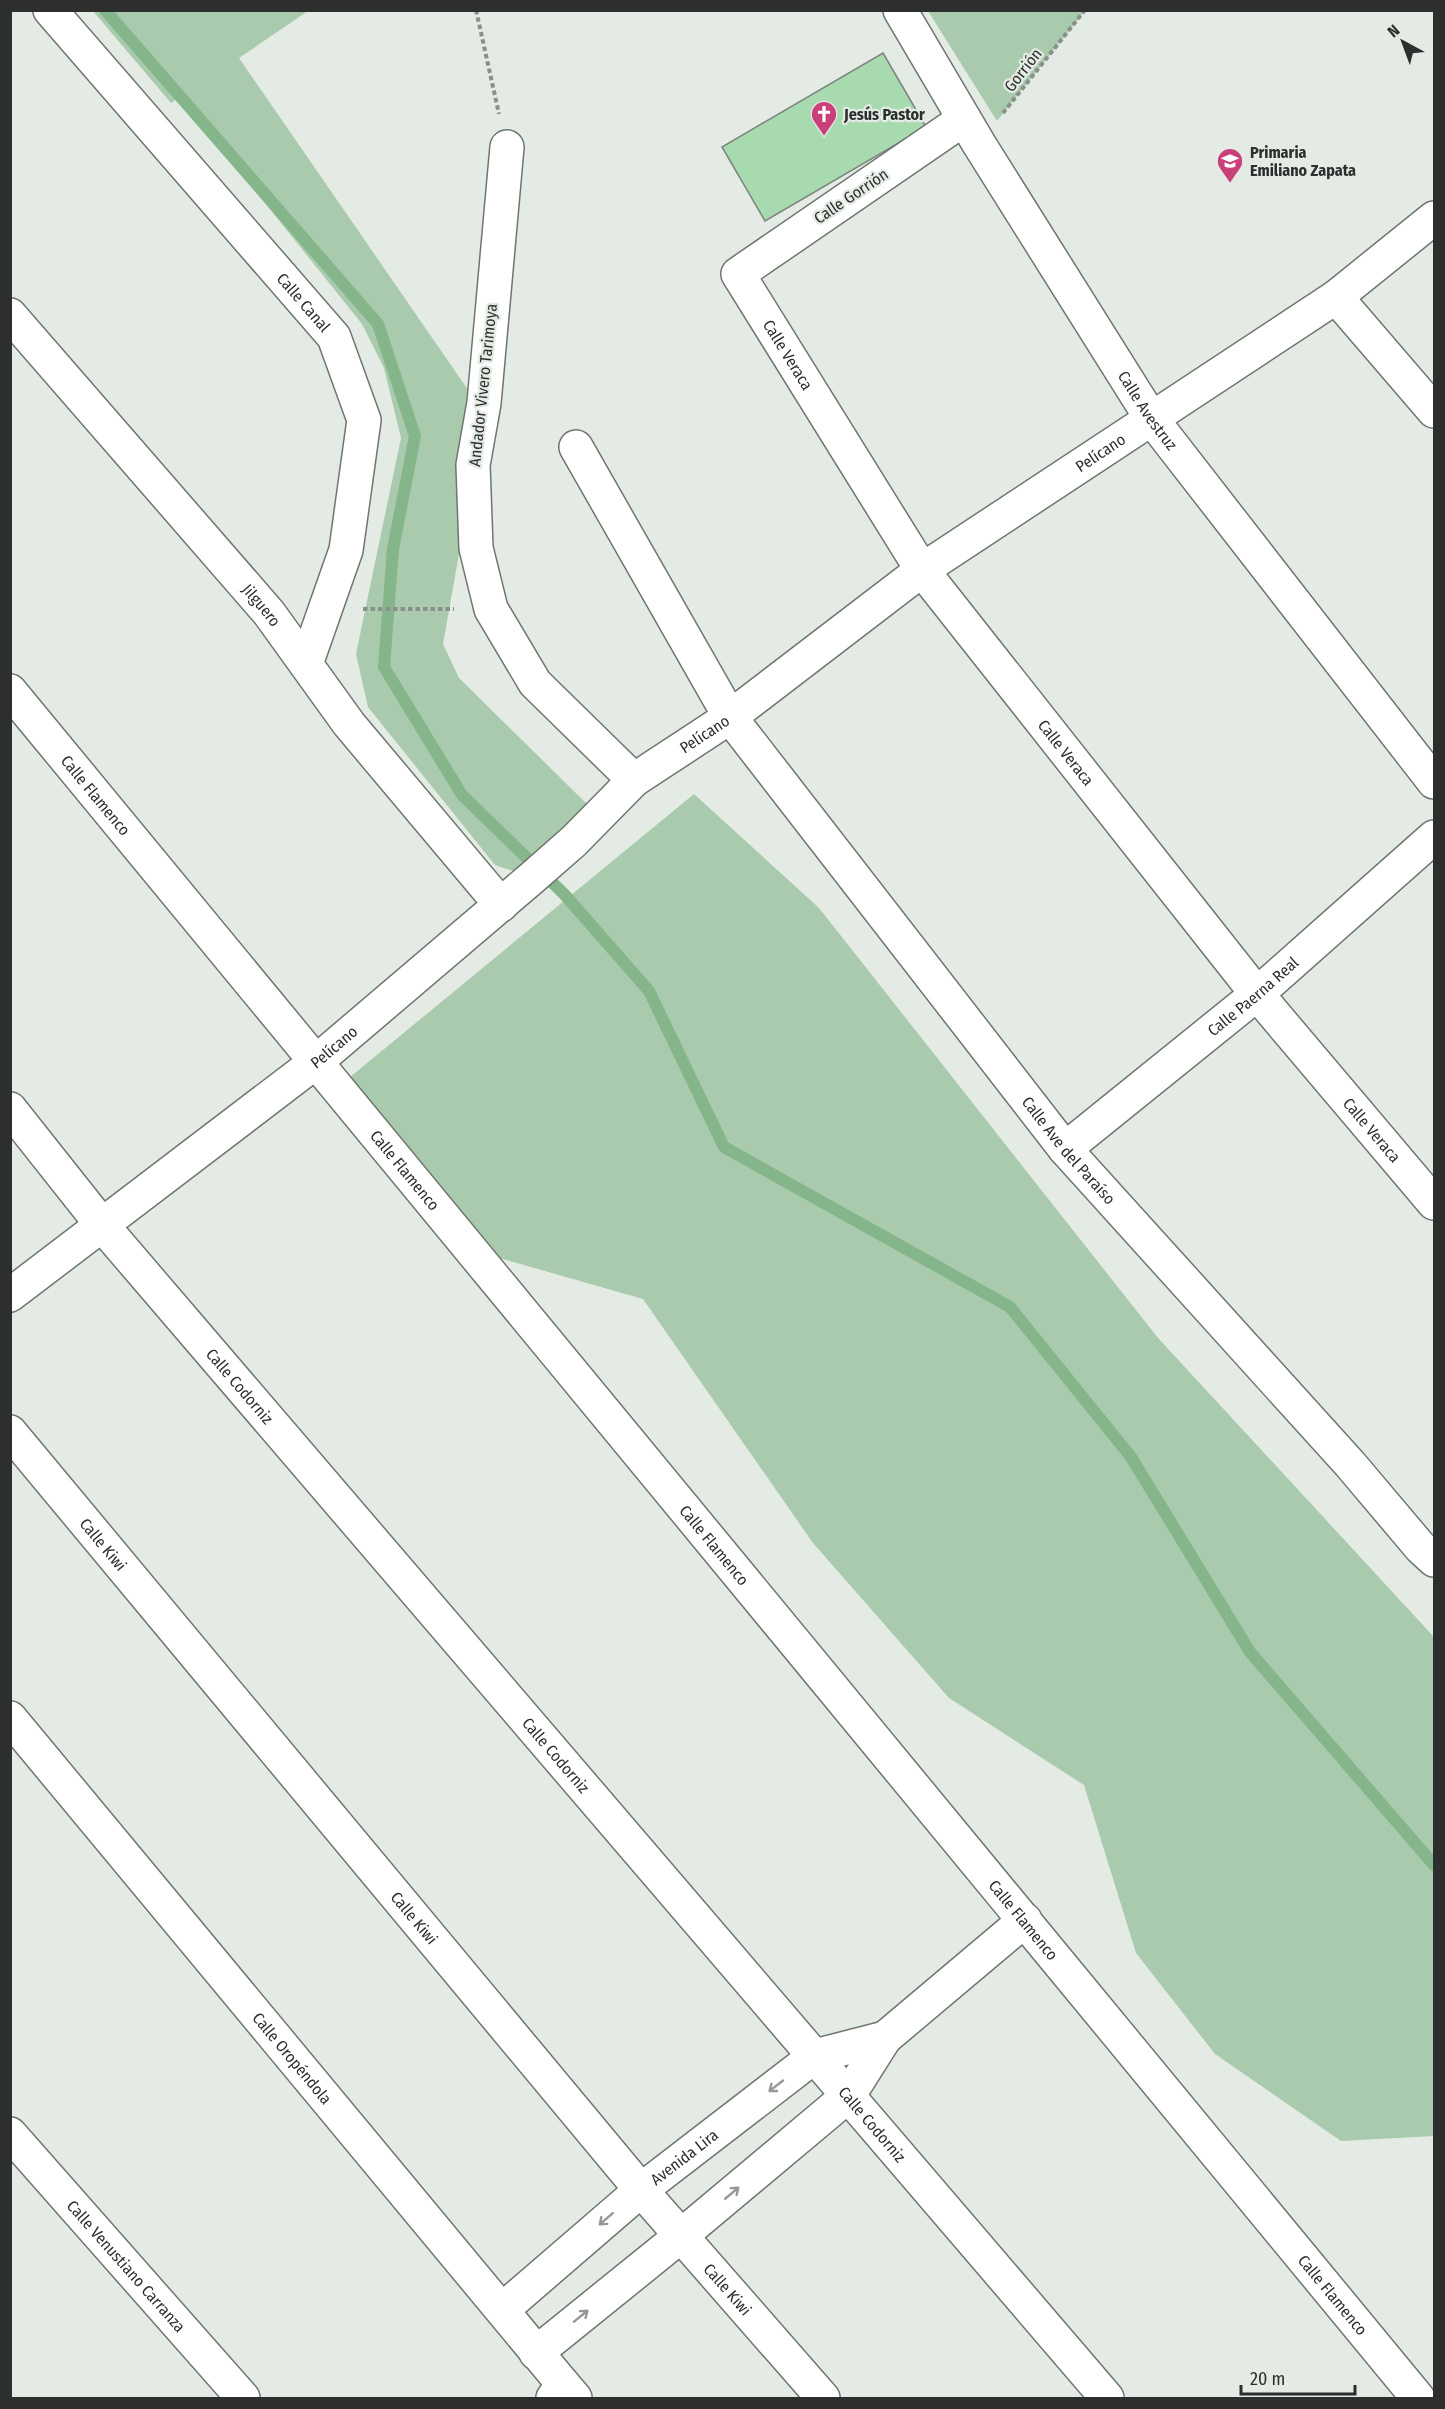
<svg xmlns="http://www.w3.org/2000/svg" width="1445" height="2409" font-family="'Fira Sans Condensed',sans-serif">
	<rect width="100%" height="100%" fill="#e3ebe4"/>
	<path fill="#aacaad" d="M93,11H308L239,58L484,413L443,644L459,678L592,809L525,875L495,865L368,707L356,654L401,438L384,368L362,324L180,97L171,103Z
		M928,11H1085L997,121Z
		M694,794L819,908L1158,1338L1434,1637V2136L1341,2141L1215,2054L1136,1953L1084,1785L949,1698L813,1543L643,1299L496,1257L344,1082Z"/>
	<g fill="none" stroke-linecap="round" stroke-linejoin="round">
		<path stroke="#84b58b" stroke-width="12" d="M105,10L378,324L415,436L393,549L384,667L462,795L564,894L649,991L724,1147L1010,1307L1131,1457L1250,1652L1434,1865"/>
	</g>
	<path fill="#a8daaf" stroke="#7d847e" stroke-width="1.5" d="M883,53L926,127L765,221L722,147Z"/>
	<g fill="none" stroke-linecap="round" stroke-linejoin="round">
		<g stroke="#6f756f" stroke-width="36">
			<g id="street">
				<path id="s1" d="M50,10L334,337L364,420L346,550L306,664"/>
				<path id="s2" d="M900,10L979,144L1151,418L1434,782"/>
				<path id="s3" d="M964,119L738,274L922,570L1257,994L1434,1203"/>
				<path d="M507,147L484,403L473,465L476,548L491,609L535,683L634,780"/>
				<path d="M1336,297L1434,411"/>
				<path id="s4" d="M10,315L269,613L349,724L501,905"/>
				<path id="s5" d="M576,447L730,717L1065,1149L1350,1464L1421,1548L1434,1560"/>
				<path id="s6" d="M10,691L1418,2398"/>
				<path id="s7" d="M10,1109L102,1225L1107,2398"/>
				<path id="s8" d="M1065,1149L1257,994L1434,837"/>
				<path id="s9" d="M10,1295L317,1061L533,877L574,841L634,780L730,717L922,570L1336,297L1434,218"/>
				<path id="s10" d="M10,1432L641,2190L823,2398"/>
				<path id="s11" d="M10,1718L563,2384"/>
				<path id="s12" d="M10,2134L243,2398"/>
				<path id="s13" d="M502,2310L641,2190L815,2056L885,2038"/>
				<path d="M536,2353L682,2235L849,2095L885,2038L1025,1920"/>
			</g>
		</g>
		<g stroke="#6f756f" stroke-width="36">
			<path id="secondary" d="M553,2398L563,2384L575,2398"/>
		</g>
		<path stroke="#898f8a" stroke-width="4" stroke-dasharray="4.5 3" stroke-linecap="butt" d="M476,10L499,114
			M1003,113L1085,10
			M363,609H454"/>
		<use href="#street" stroke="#fff" stroke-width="33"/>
		<use href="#secondary" stroke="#fff" stroke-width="33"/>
	</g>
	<defs><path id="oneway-shaft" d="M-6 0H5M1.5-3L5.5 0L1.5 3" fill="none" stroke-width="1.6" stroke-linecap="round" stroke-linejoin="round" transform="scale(1.5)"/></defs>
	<g stroke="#969796">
		<use href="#oneway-shaft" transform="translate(776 2086) rotate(142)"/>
		<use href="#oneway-shaft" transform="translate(732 2193) rotate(-40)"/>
		<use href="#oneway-shaft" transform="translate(606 2219) rotate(139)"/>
		<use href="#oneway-shaft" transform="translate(581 2316) rotate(-39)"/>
	</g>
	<defs>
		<g id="church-pin" transform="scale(1.35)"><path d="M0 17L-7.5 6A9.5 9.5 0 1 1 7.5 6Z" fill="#ca407b" stroke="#e3ebe4"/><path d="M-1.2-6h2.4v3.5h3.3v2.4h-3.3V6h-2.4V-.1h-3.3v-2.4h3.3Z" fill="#fff"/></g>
		<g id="school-pin" transform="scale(1.35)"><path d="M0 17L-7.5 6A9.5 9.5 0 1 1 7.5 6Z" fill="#ca407b" stroke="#e3ebe4"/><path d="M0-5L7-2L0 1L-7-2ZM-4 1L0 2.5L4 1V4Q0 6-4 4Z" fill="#fff"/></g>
	</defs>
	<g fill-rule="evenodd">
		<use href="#church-pin" x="824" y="114"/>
		<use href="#school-pin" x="1230" y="161"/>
	</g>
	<g text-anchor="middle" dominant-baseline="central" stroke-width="4.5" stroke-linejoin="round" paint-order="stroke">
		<g font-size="16" fill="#2c2f2d" stroke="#e3ebe4">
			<text transform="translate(1023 70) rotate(-52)">Gorrión</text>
			<text transform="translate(851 196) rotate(-34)">Calle Gorrión</text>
			<text stroke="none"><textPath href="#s1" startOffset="387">Calle Canal</textPath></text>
			<text stroke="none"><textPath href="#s3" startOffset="369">Calle Veraca</textPath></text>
			<text transform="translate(483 385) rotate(-84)">Andador Vivero Tarimoya</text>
			<text stroke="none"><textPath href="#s2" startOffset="471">Calle Avestruz</textPath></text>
			<text stroke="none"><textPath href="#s9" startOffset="1380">Pelícano</textPath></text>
			<text stroke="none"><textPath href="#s4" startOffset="384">Jilguero</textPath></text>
			<text stroke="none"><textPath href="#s9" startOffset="894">Pelícano</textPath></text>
			<text stroke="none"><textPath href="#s3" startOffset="855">Calle Veraca</textPath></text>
			<text stroke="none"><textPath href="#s6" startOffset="135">Calle Flamenco</textPath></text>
			<text stroke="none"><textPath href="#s8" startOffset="242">Calle Paerna Real</textPath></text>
			<text stroke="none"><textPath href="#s9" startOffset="408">Pelícano</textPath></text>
			<text stroke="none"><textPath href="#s3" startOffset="1341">Calle Veraca</textPath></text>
			<text stroke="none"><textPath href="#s5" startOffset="861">Calle Ave del Paraíso</textPath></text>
			<text stroke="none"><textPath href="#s6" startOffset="621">Calle Flamenco</textPath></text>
			<text stroke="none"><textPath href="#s7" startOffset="360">Calle Codorniz</textPath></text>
			<text stroke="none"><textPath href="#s10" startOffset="146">Calle Kiwi</textPath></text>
			<text stroke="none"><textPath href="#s6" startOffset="1107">Calle Flamenco</textPath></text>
			<text stroke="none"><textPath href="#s7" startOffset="846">Calle Codorniz</textPath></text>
			<text stroke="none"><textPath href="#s10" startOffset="632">Calle Kiwi</textPath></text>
			<text stroke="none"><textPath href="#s6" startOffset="1593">Calle Flamenco</textPath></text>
			<text stroke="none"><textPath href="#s11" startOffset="442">Calle Oropéndola</textPath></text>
			<text stroke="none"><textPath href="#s7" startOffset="1332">Calle Codorniz</textPath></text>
			<text stroke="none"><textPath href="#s13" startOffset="238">Avenida Lira</textPath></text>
			<text stroke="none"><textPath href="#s12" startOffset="176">Calle Venustiano Carranza</textPath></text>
			<text stroke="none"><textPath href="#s10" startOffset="1118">Calle Kiwi</textPath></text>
			<text stroke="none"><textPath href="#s6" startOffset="2079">Calle Flamenco</textPath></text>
		</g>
		<g font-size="16" font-weight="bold" fill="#2c2f2d" stroke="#e3ebe4" text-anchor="start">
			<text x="844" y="114">Jesús Pastor</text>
			<text x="1250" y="152">Primaria<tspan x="1250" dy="18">Emiliano Zapata</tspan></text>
		</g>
	</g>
	<rect width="1445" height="2409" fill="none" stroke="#2c2f2d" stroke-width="24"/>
	<g transform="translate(1403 42) rotate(319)" stroke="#e3ebe4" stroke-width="4.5" paint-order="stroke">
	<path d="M0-4.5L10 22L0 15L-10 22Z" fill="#2c2f2d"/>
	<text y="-9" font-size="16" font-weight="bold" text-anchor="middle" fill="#2c2f2d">N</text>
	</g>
	<path d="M1241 2385v9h114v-9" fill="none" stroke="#2c2f2d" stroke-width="3"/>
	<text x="1250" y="2385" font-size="18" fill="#2c2f2d" stroke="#e3ebe4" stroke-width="4.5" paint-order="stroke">20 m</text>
</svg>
